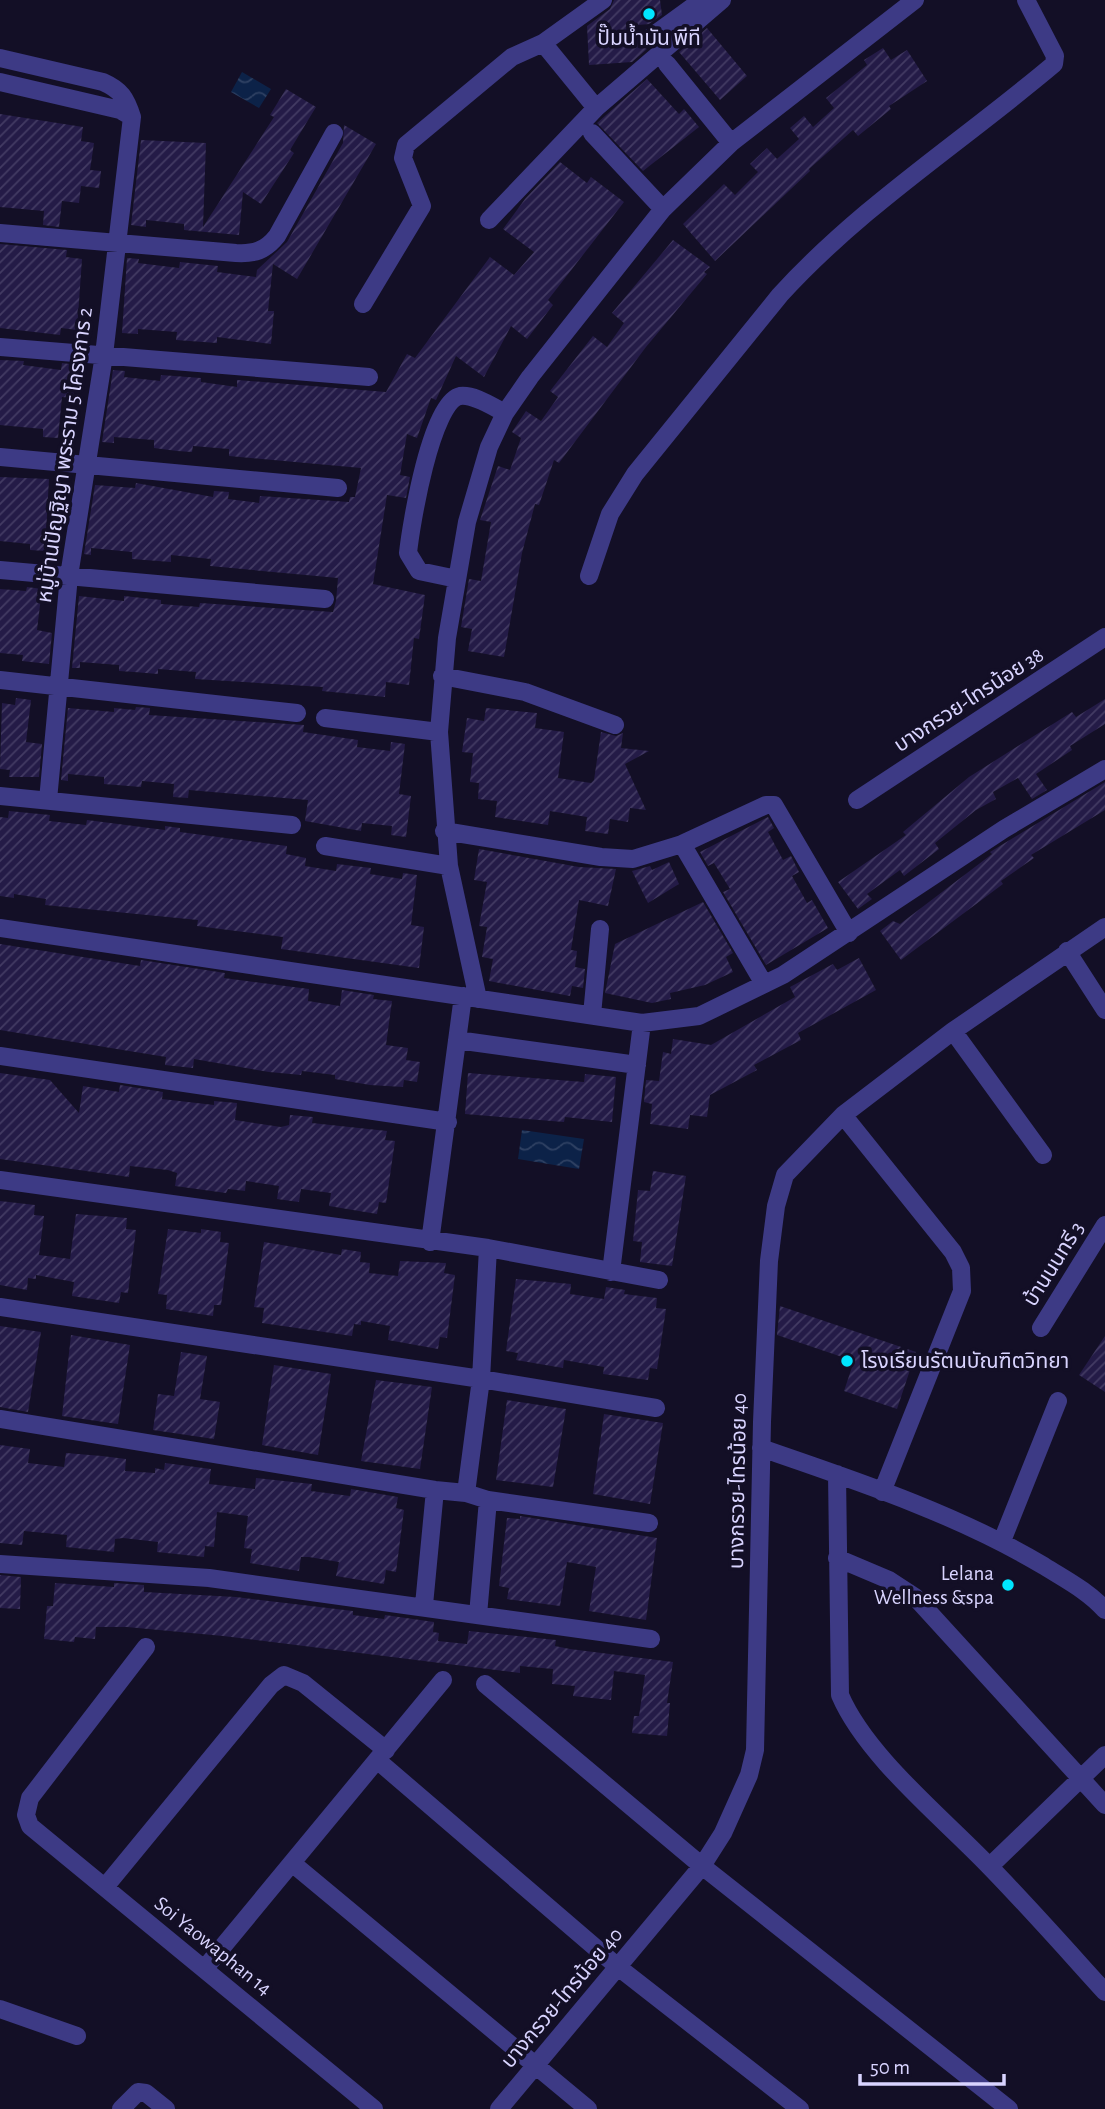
<svg xmlns="http://www.w3.org/2000/svg" width="1105" height="2109" font-family="'Alegreya Sans','Noto Sans Thai',sans-serif">
	<defs>
		<pattern id="water-waves" width="16" height="10" patternUnits="userSpaceOnUse" patternTransform="scale(1.75)"><rect width="16" height="10" fill="#0c2248"/><path d="M0 5q4-4 8 0t8 0" fill="none" stroke="#2f4163"/></pattern>
		<pattern id="building-hatch" width="6" height="6" patternUnits="userSpaceOnUse" patternTransform="scale(1.75)"><rect width="6" height="6" fill="#241b47"/><path d="M-1 1l2-2M0 6l6-6M5 7l2-2" fill="none" stroke="#433b63"/></pattern>
	</defs>
	<rect width="100%" height="100%" fill="#130f26"/>
	<path fill="url(#water-waves)" d="M242,72L271,89L259,108L231,92Z
		M522,1130L584,1139L579,1169L518,1159Z"/>
	<path fill="url(#building-hatch)" d="M614,0H660L662,15L649,24L627,26L647,49L632,62L589,65L587,26L610,9Z
		M707,28L747,76L720,100L679,52Z
		M883,48L891,60L907,50L927,81L889,106L891,109L858,136L853,130L809,169L810,171L715,261L683,224L724,184L735,195L758,172L750,164L767,148L777,159L799,139L790,128L804,116L813,127L834,108L826,98L867,65L864,60Z
		M647,79L679,114L684,109L699,127L643,171L597,123Z
		M286,89L316,107L290,150L294,153L261,204L243,192L239,235L184,230V224L146,220V227L131,225L141,140L206,143L203,227L274,117L270,115Z
		M0,114L83,127L81,141L94,143L90,170L101,171L99,188L81,186L79,203L62,201L59,227L43,225L44,211L0,207Z
		M344,125L376,144L297,279L273,264L268,311H274L271,344L217,337V343L176,340L177,332L138,329V334L122,333L127,258L139,259L138,263L179,268L180,262L218,266L217,272L256,277L257,270L287,242L343,143Z
		M560,162L587,183L591,177L624,202L548,300L553,305L527,339L511,326L484,377L456,356L436,400L431,398L417,438L407,434L400,475L410,477L406,498L387,495L373,584L425,595L419,639L414,638L409,685L386,682L385,697L322,691L323,687L195,679L196,672L158,669V674L134,672L119,671V665L80,662V668H72L79,596L124,601V596L161,600V604L199,607L200,603L333,612L336,601L338,578L210,566L211,559L171,555V562L132,559V552L91,548V555L84,554L95,485L135,488L136,483L213,497L214,491L229,492L228,499L259,503L260,496L349,502L350,497H355L361,468L229,456V449L193,446L192,452L177,451L154,448V440L114,437V443L102,442L113,370L125,371L124,377L160,381L161,375L201,378V382L237,387V380L386,392L407,354L415,358L490,257L514,275L534,252L503,229L525,199Z
		M673,240L710,267L704,272L707,274L646,347L559,463L554,460L539,505L535,504L522,553L504,657L468,651L472,629L461,627L469,579L481,581L491,522L480,520L498,466L510,470L521,438L512,432L526,411L541,421L558,397L550,391L593,336L607,347L624,323L612,313Z
		M0,244L67,250L66,257L82,259L77,330L61,328L60,335L0,328Z
		M0,360L24,361L23,365L61,370L62,363L77,365L73,398L62,397L58,438L43,437V429L0,425Z
		M0,477L49,479L45,551L30,550V544L0,541Z
		M27,587L42,589L37,630L52,633L49,664L22,661L23,655L0,653V589L26,591Z
		M16,698L31,700L26,742L42,744L39,777H9L10,770L0,769L2,703L15,705Z
		M1105,699V724L1070,746L1072,750L1036,774L1047,790L1032,799L1018,778L993,792L996,799L976,810L935,843L939,849L904,876L900,870L867,894L872,899L858,909L838,882L906,835L903,832L969,777L1072,712L1076,717Z
		M136,707L150,708L149,715L304,725L303,732L358,740L357,747L390,751L391,742L405,744L399,794L411,796L406,837L391,835L392,826L362,823L361,831L305,821L308,800L189,790L188,798L173,797L174,784L142,781L141,787L104,784V777L68,774V781L61,780L68,708L114,712V708L135,710Z
		M486,708L537,713L535,728L564,732L558,778L591,783L594,780L601,732L616,736L623,733L621,748L649,751L625,764L646,810L630,808L628,822L610,819L608,834L585,831L587,817L550,811L548,825L495,817L497,801L478,799L479,783L470,782L473,753L462,752L467,718L484,721Z
		M1105,782V810L1031,855L1034,858L1001,881L1003,884L901,960L880,931L893,921L900,924L992,854L990,852Z
		M9,811L50,815L49,821L86,825L87,820L165,830V826L180,828V832L287,846L286,854L306,858L305,866L336,871L337,864L371,868L370,874L402,879L403,873L417,875L411,925L424,927L419,968L281,949L283,937L197,926L198,920L45,905L46,899L14,894V898L0,896V817L8,818Z
		M768,817L774,828L768,832L783,860L791,856L799,872L792,876L807,903L812,900L828,928L766,965L723,892L730,889L714,863L708,866L700,852Z
		M479,849L579,867L616,869L608,906L579,900L571,950L577,951L575,967L585,969L583,988L572,986L570,996L489,981L493,959L482,957L487,927L479,926L487,882L474,880Z
		M669,862L679,884L648,903L632,871L650,866L652,870Z
		M703,902L733,953L726,957L733,972L705,985L670,993L671,999L652,1003L605,993L615,944Z
		M0,944L140,966L141,960L225,973L224,978L309,989L308,1001L340,1006L342,990L374,995L373,999L392,1001L386,1045L408,1048L406,1060L420,1062L417,1082L404,1080L403,1087L370,1085L335,1079V1075L302,1071L301,1075L269,1072L194,1059L193,1068L165,1065L166,1057L0,1030Z
		M859,958L876,990L798,1033L801,1040L754,1065L757,1070L710,1095L707,1117L690,1115L688,1129L650,1124L652,1104L644,1102L646,1080L659,1081L663,1052L671,1054L673,1039L711,1045L795,997L790,987L833,964L837,970Z
		M0,1073L50,1080L79,1113L83,1086L119,1092L120,1085L163,1092L162,1099L214,1105V1101L237,1103L235,1120L281,1127L289,1125L290,1115L313,1117L312,1123L387,1131L385,1140L395,1141L386,1203L379,1202L377,1214L329,1206L331,1193L301,1189L299,1202L277,1199L279,1186L246,1181L245,1191L228,1189L226,1193L175,1186L177,1173L168,1170L130,1166L129,1177L0,1159Z
		M468,1073L584,1082L585,1074L616,1077L612,1122L565,1117L564,1122L465,1114Z
		M653,1171L686,1176L672,1266L640,1262L642,1242L633,1241L638,1190L650,1191Z
		M0,1201L35,1205L34,1215L44,1216L39,1255L70,1259L76,1214L127,1218L126,1229L136,1230L128,1293L121,1292L119,1303L72,1296L74,1282L36,1275V1279L28,1278L27,1290L0,1285Z
		M168,1229L201,1233V1229L221,1232L220,1242L229,1243L221,1305H214L213,1316L166,1309L167,1295L158,1294Z
		M264,1242L341,1255L342,1249L361,1252L360,1262L370,1263L369,1273L398,1276L400,1261L446,1263L444,1273L455,1275L447,1338L440,1337L438,1349L388,1340L390,1326L361,1321V1325L354,1324L352,1336L262,1323L264,1308L254,1307Z
		M516,1279L571,1284L570,1294L604,1299L606,1287L625,1290L624,1294L657,1298L656,1308L666,1309L657,1369L650,1368L648,1380L603,1374L604,1367L564,1360L563,1368L516,1360L518,1353L506,1351Z
		M780,1306L916,1352L897,1409L844,1391L854,1361L777,1335Z
		M0,1326L41,1332L28,1412L0,1407Z
		M71,1335L130,1345L118,1424L62,1416Z
		M1105,1336V1392L1079,1375Z
		M181,1352L207,1356L200,1399L220,1402L214,1439L153,1430L158,1394L174,1396Z
		M274,1365L331,1374L318,1455L262,1445Z
		M376,1380L432,1387L420,1469L361,1461Z
		M507,1400L566,1409L553,1487L496,1480Z
		M604,1414L663,1423L650,1504L593,1494Z
		M0,1445L30,1449L28,1463L64,1467L66,1453L102,1456L126,1459L125,1471L155,1473V1468L164,1470L165,1463L211,1469L209,1484L255,1489L256,1478L312,1484L311,1491L350,1496L351,1489L398,1497L396,1508L404,1510L396,1572L386,1570L384,1584L336,1576L339,1562L309,1557H301L299,1571L250,1563L252,1549L244,1548L248,1516L217,1512L214,1547L205,1546L204,1557L157,1552L158,1542L123,1538L115,1539L114,1552L66,1547L67,1535L24,1531L22,1545L0,1543Z
		M520,1516L657,1538L646,1620L589,1611L596,1567L567,1562L560,1606L507,1599L509,1588L499,1586L507,1518L520,1519Z
		M0,1575L21,1577L20,1609L0,1608Z
		M55,1583L114,1587V1583L144,1585V1592L236,1597L353,1611V1615L384,1619L385,1615L434,1622L433,1632L439,1633L438,1641L467,1644L469,1631L556,1640L555,1646L570,1649L673,1662L667,1703H670L667,1736L632,1733L634,1716H639L645,1675L614,1671L611,1700L573,1696L575,1686L552,1684L553,1669L520,1666V1673L223,1636L127,1627H96L95,1639L75,1637L74,1642L44,1639L47,1606H53Z"/>
	<g fill="none" stroke-linecap="round" stroke-linejoin="round">
		<path stroke="#3d3a85" stroke-width="18" d="M651,37L702,0
			M543,43L596,108
			M0,58L103,82C121,90 126,98 132,117L104,355L69,576L48,800
			M667,64L731,143
			M0,82L120,110L132,117
			M592,133L663,209
			M489,220L596,108L722,0
			M0,233L236,253C254,254 265,251 277,236L334,133
			M363,304L422,206L403,158L406,145L512,57L543,43L603,0
			M0,347L369,377
			M0,457L338,488
			M0,570L325,599
			M589,576L610,514L635,474L780,295C861,206 963,141 1054,64L1055,56L1026,0
			M457,579L419,571L408,553C411,525 431,402 460,396C474,394 493,407 505,413
			M442,676L525,692L615,725
			M0,680L297,713
			M325,718L439,732
			M0,796L292,825
			M857,800L1105,637
			M444,831L601,857L633,859L682,844L766,805H774L849,933
			M682,844L764,984
			M325,846L449,866
			M0,928L642,1023L699,1016L783,975L1004,829L1105,769
			M1067,951L1105,1010
			M478,999L449,866L439,732L447,638L467,522L489,447L505,413L530,377L663,209L731,143L915,0
			M592,1015L600,929
			M953,1031L1043,1155
			M457,1040L637,1065
			M0,1056L448,1122
			M843,1115L953,1252L961,1268L962,1291L882,1492
			M0,1180L488,1248L659,1280
			M430,1242L463,996
			M611,1272L642,1023
			M0,1307L481,1379L656,1408
			M1041,1328L1105,1225
			M0,1419L435,1490L466,1493L488,1500L649,1523
			M761,1448C857,1481 957,1514 1044,1566C1066,1580 1088,1591 1105,1610
			M837,1474L840,1695C866,1756 942,1817 988,1865C1028,1906 1066,1949 1105,1992
			M466,1493L481,1379L488,1248
			M1002,1541L1058,1401
			M837,1558L889,1580L915,1597L1105,1805
			M0,1564L209,1578L651,1639
			M424,1605L435,1490
			M478,1615L488,1500
			M146,1647L30,1798L26,1815L30,1826L374,2109
			M485,1684L702,1866L1009,2109
			M377,1760L618,1967L800,2109
			M292,1863L588,2109
			M990,1866L1105,1755
			M105,1887L271,1685L284,1675L303,1683L386,1750
			M205,1968L443,1680
			M0,2009L77,2036
			M121,2109L138,2092L146,2093L166,2109
			M499,2109L702,1866L723,1833L749,1775L755,1750L762,1422L769,1261L776,1206L785,1175L843,1115L953,1031L1105,927"/>
	</g>
	<g fill="#00e5ff" stroke="#130f26" stroke-width="2.5">
		<circle cx="649" cy="14" r="7"/>
		<circle cx="847" cy="1361" r="7"/>
		<circle cx="1008" cy="1585" r="7"/>
	</g>
	<g text-anchor="middle" dominant-baseline="central" stroke-width="7" stroke-linejoin="round" paint-order="stroke">
		<g font-size="21" fill="#d9d4ff" stroke="#130f26">
			<text x="649" y="38">ปั๊มน้ำมัน พีที</text>
			<text x="861" y="1361" text-anchor="start">โรงเรียนรัตนบัณฑิตวิทยา</text>
			<text x="994" y="1573" text-anchor="end">Lelana<tspan x="994" dy="24">Wellness &amp;spa</tspan></text>
		</g>
		<g font-size="21" fill="#d9d4ff" stroke="#130f26">
			<text transform="translate(65 455) rotate(-82)">หมู่บ้านปัญฐิญา พระราม 5 โครงการ 2</text>
			<text transform="translate(969 700) rotate(-33)">บางกรวย-ไทรน้อย 38</text>
			<text transform="translate(1054 1264) rotate(-58)">บ้านนนทรี 3</text>
			<text transform="translate(738 1481) rotate(-89)">บางกรวย-ไทรน้อย 40</text>
			<text transform="translate(213 1946) rotate(39)">Soi Yaowaphan 14</text>
			<text transform="translate(562 1998) rotate(-50)">บางกรวย-ไทรน้อย 40</text>
		</g>
	</g>
	<path d="M860 2074v10h144v-10" fill="none" stroke="#d9d4ff" stroke-width="3.5"/>
	<text x="870" y="2074" font-size="21" fill="#d9d4ff" stroke="#130f26" stroke-width="5" paint-order="stroke">50 m</text>
</svg>
